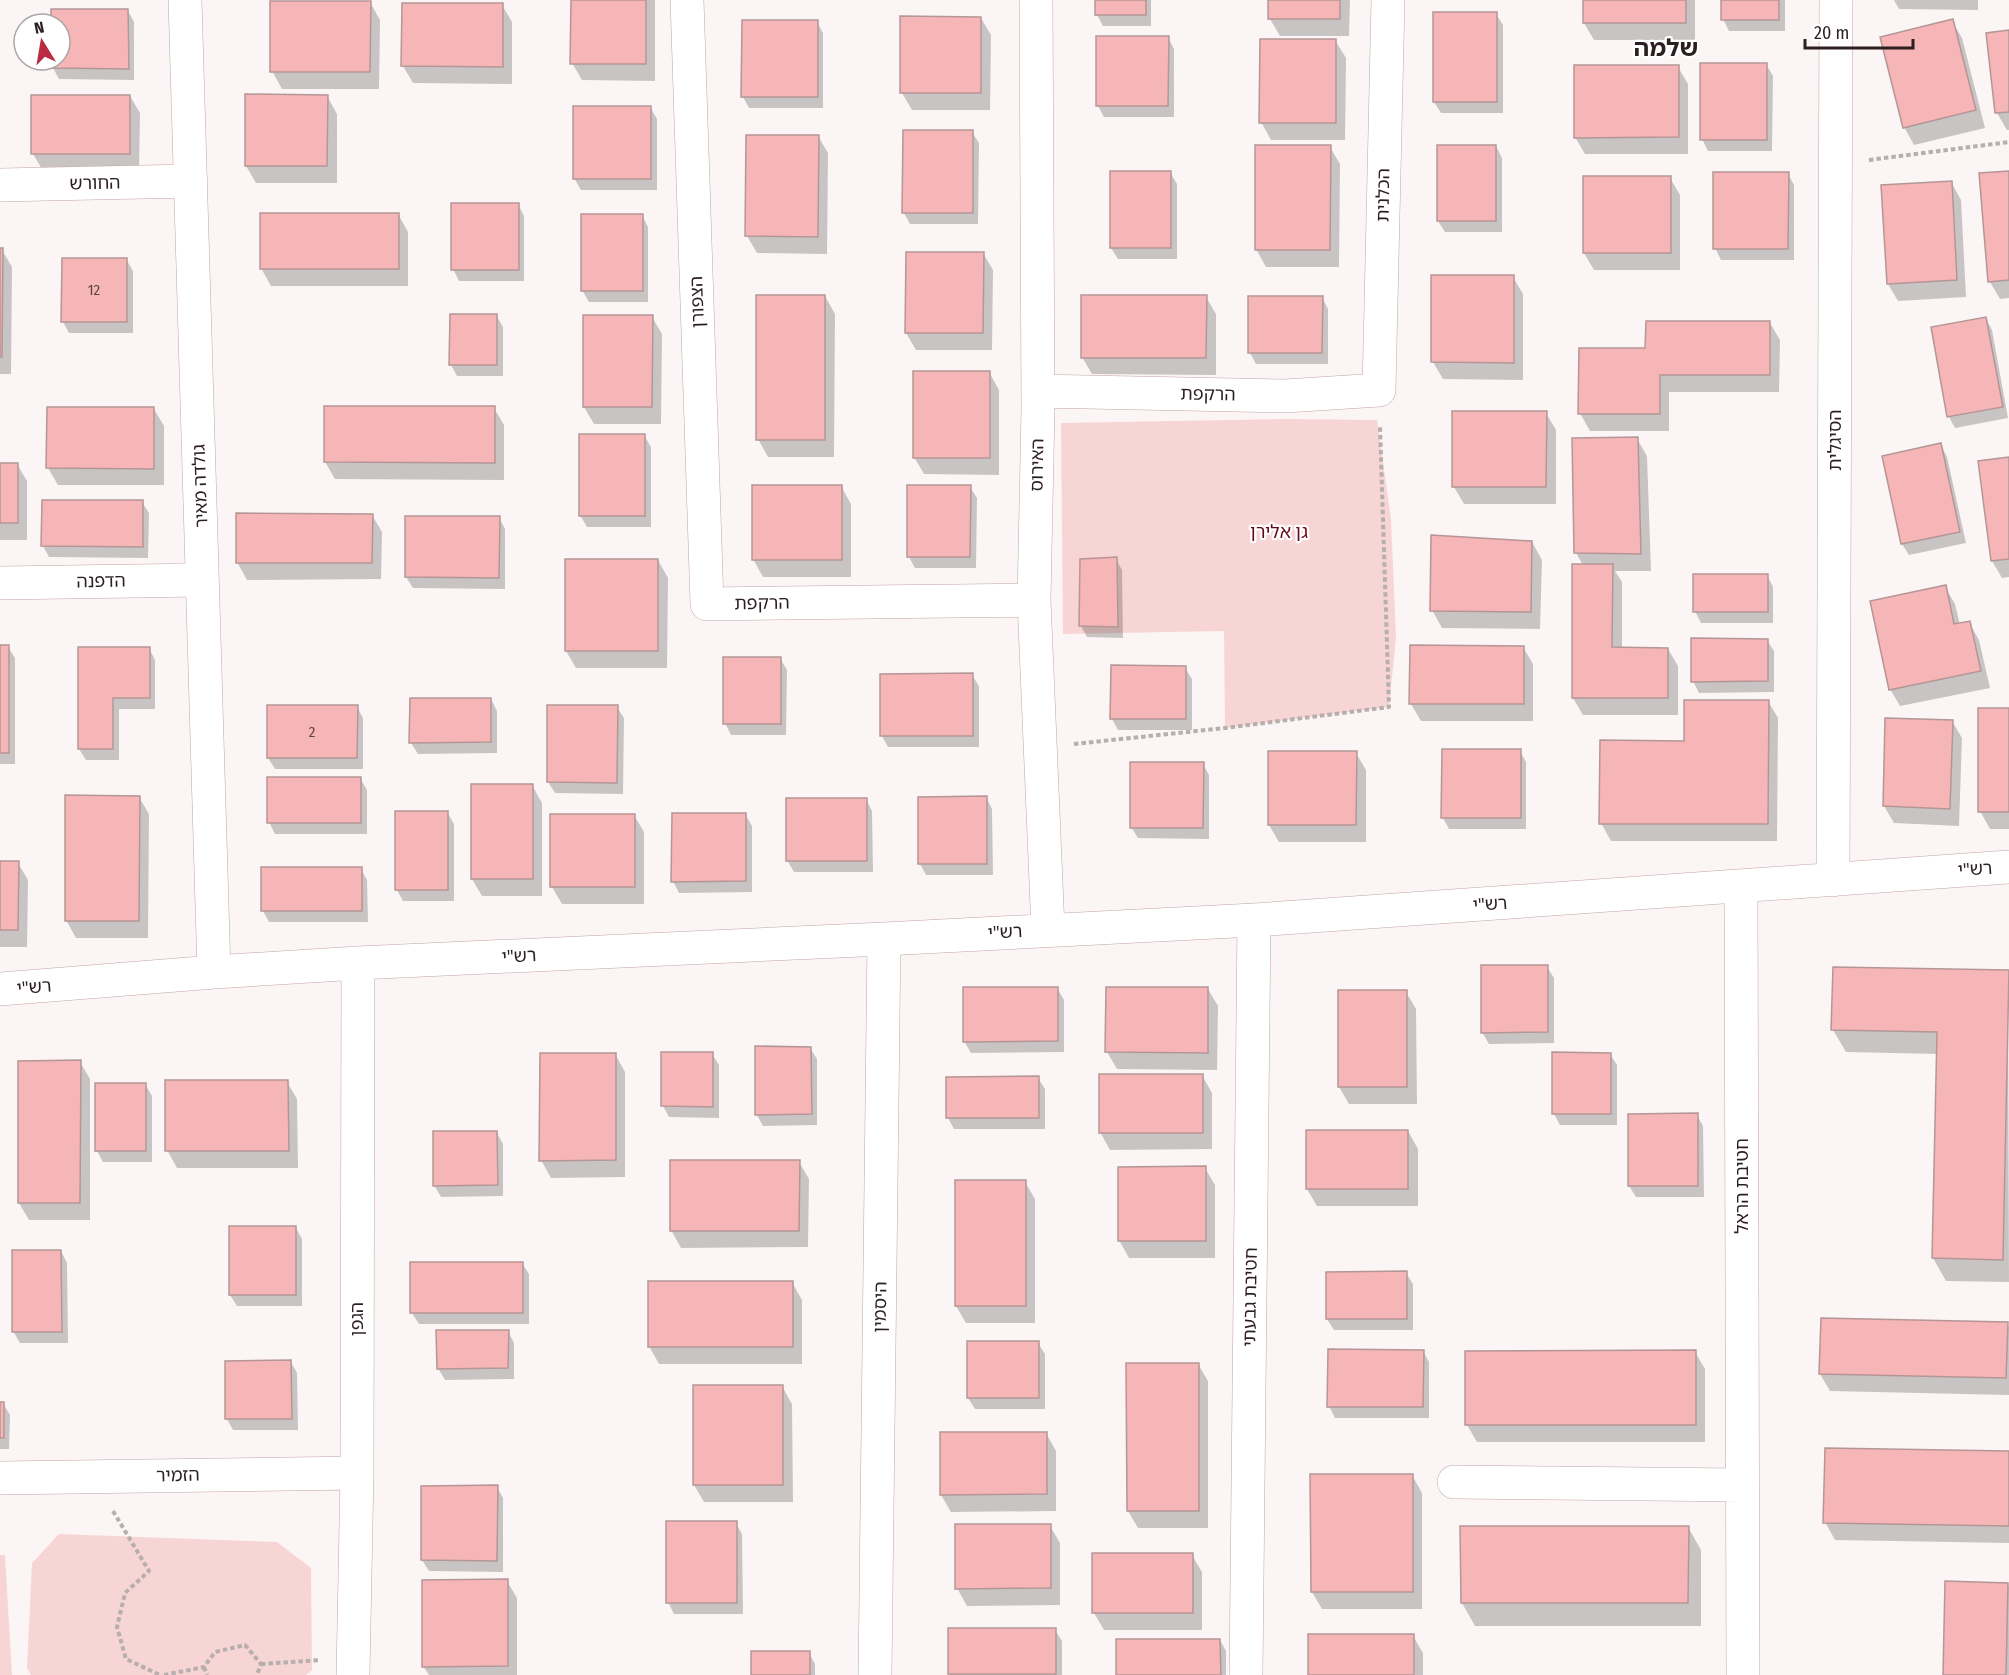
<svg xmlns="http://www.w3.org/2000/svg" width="2009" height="1675" font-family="'Fira Sans Condensed','Noto Sans Hebrew',sans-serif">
	<rect width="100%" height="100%" fill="#fcf5f5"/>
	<path fill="#f8d5d5" d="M1286,419L1377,420L1391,519L1396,637L1389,707L1225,728L1224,631L1063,634L1061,423Z
		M59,1534L277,1542L311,1568L312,1670L306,1675H31L27,1668L32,1563Z
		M0,1555H5L12,1675H0Z"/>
	<path fill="#0003" d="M572,0H655V81L582,80L572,63Z
		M1097,0H1151V26H1103L1097,15Z
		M1270,0H1350L1349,36H1280L1270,19Z
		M1584,0H1695V40H1594L1584,23Z
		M1723,0H1785V31H1729L1723,19Z
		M1894,0H1978V10L1899,9Z
		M370,2L380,20L379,89H282L272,71Z
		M403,5H502L512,22V84L413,83L403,66Z
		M128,11L134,22V80L59,79L53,68V60H60V24H53Z
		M1496,14L1503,25V113H1441L1434,102Z
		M981,18L991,35L990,110H912L902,93Z
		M1952,21L1962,38L1985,128L1914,145L1904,127Z
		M817,22L823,33V108H749L743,97Z
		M2009,32V130H2007L1997,113Z
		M1168,37L1174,49V117H1104L1098,106Z
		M1335,40L1346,58L1345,140H1271L1261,122Z
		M1766,64L1773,76L1772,151H1708L1702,139Z
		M1678,67L1688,84V154H1585L1575,137Z
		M130,96L140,113L139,171H43L33,154Z
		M327,96L337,114V183H256L246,166Z
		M650,107L657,119V190H581L574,178Z
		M972,132L979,143L978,224H910L904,213Z
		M818,136L828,153L827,254L757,253L747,236Z
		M1496,146L1502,158V232H1445L1438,221Z
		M1330,147L1340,164L1339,267H1266L1256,249Z
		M1170,172L1177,184V259H1118L1111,248Z
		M2009,172V298L2000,299L1990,282Z
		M1788,174L1794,185V260H1721L1715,248Z
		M1670,178L1680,195V270H1594L1584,253Z
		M1951,182L1961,200L1966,297L1898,301L1888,284Z
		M518,204L524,216V281H459L453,269Z
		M398,214L408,232V286H271L261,268Z
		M642,215L648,227V302H589L582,290Z
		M0,250H2L12,267L11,374H0Z
		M983,253L993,270L992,350H916L906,333Z
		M126,259L133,271V333H69L63,322Z
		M1513,277L1523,294V380L1443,379L1433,362Z
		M825,296L835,314L834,457H768L758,439Z
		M1206,297L1216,314V375L1092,374L1082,357Z
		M1322,297L1328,309V364H1256L1250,353Z
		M496,315L503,327V376H457L451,365Z
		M652,317L662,334L661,424H594L584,407Z
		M1986,319L1992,330L2008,418L1955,428L1949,417L1933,329Z
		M1770,323L1780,340L1779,392H1669V431H1590L1580,413L1647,350Z
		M989,372L999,390V475L924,474L914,457Z
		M326,407L494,408L504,425V480L335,479L325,462Z
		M154,409L164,426V485H58L48,468Z
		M1546,413L1556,430V504H1464L1454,487Z
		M644,435L651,447V527H587L580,515Z
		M1637,439L1647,456L1651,571H1615L1622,582V649H1668L1678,666V715H1583L1573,698L1583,565L1576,553Z
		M1941,445L1947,457L1966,543L1909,555L1902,544L1884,457Z
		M2009,459V577L2002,578L1992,561Z
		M0,464H17L27,481V540H0Z
		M841,486L851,504V577H763L753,559Z
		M970,487L977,498L976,568H915L909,557Z
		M142,502L149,513L148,558L49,557L43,546Z
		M372,515L382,532L381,579L247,580L237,562Z
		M499,517L505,529V589L413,588L406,577Z
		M1532,542L1542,560L1540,629L1442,628L1432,610Z
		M1116,559L1122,570L1123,638L1087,637L1081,626Z
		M658,560L668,578L667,668H576L566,651Z
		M1767,575L1773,587V623H1701L1695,611Z
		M1945,587L1955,604L1960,625L1969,622L1979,640L1990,688L1900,706L1890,689Z
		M1767,640L1774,651V692L1699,693L1693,681Z
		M0,647H8L15,658V764H0Z
		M1523,647L1533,664V721H1421L1411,704Z
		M149,648L155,660V709H119V760H86L79,749L80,649Z
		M780,658L787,670L786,735H731L725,723Z
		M1185,668L1192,679V730H1118L1112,719Z
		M972,675L979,686V747H888L882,736Z
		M491,699L497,711V753L418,754L411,743Z
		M1768,701L1778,718L1777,841H1611L1601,823L1685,742Z
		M548,706L617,707L624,718L623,794L555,793L548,782Z
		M357,707L363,718V769H275L268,758Z
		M2009,709V829H1990L1980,811Z
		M1887,719L1952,721L1962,738L1959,826L1894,823L1884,806Z
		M1520,751L1526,762V829H1449L1443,818Z
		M1356,753L1366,770V842H1279L1269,825Z
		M1203,764L1209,775V839L1138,838L1131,827Z
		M360,778L367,790V834H275L269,822Z
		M532,785L542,803V896H482L472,879Z
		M139,797L149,814L148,938H76L66,920Z
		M986,797L992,809L993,875H926L920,864Z
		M866,799L872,811L873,872H794L787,860Z
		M447,812L454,824V901H403L397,890Z
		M745,814L752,826V892L679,893L673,881Z
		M634,815L644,832V904H562L552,887Z
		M0,863H18L28,880L27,947H0Z
		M361,869L367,880L368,922H269L263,911Z
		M1547,967L1554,978V1043L1489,1044L1482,1032Z
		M2008,972L2009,1282L1946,1281L1933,1258L1938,1054L1846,1052L1833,1030Z
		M1057,988L1064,1000V1052L971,1053L964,1041Z
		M1208,989L1218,1006L1217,1070L1117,1069L1107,1052Z
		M1406,992L1416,1009L1417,1104H1349L1339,1087Z
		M810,1048L817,1059V1125L763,1126L757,1115Z
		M615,1054L625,1072V1177L551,1178L541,1160Z
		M712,1054L719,1065V1118L669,1117L663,1106Z
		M1610,1054L1617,1065V1125H1560L1554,1114Z
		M80,1062L90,1079V1220H29L19,1203Z
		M1202,1075L1212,1093V1149L1110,1150L1100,1132Z
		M1038,1078L1045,1089V1129H954L948,1118Z
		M287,1082L297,1099L298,1168H177L167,1150Z
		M145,1084L152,1096V1162H103L97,1151Z
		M1697,1115L1703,1126L1704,1197H1636L1629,1186Z
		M1408,1131L1418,1149V1206H1317L1307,1189Z
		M497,1133L503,1144V1196L441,1197L434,1185Z
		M799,1162L809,1179L808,1247L681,1248L671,1230Z
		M1205,1168L1215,1185V1258H1129L1119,1240Z
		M1025,1182L1035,1199V1323H966L956,1306Z
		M296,1228L302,1239V1306H237L230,1295Z
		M61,1251L67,1263L68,1343H20L13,1331Z
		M412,1263H522L529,1274V1324H419L412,1313Z
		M1406,1273L1413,1284V1330H1334L1327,1319Z
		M792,1282L802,1300V1364H659L649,1346Z
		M2007,1324L2009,1327V1395L1830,1391L1820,1374Z
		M508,1331L514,1343V1379L445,1380L438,1368Z
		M1038,1343L1045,1354V1409H975L968,1398Z
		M1423,1351L1429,1362V1418H1335L1329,1406Z
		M1695,1352L1705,1369V1442H1477L1467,1425Z
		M291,1362L297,1373L298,1430H233L227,1419Z
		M1198,1364L1208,1381V1528H1138L1128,1511Z
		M694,1386H782L792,1404L793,1502H704L694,1485Z
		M0,1403H3L10,1415L9,1449H0Z
		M1046,1433L1056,1451V1511L951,1512L941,1495Z
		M2009,1453V1543L1835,1540L1825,1522Z
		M1412,1475L1422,1493V1609H1322L1312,1592Z
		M497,1487L503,1498V1572L429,1571L422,1560Z
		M736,1523L742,1534L743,1614H674L668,1602Z
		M1050,1526L1060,1543V1605L967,1606L957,1588Z
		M1462,1527H1688L1701,1550V1626H1475L1462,1603Z
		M1192,1555L1202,1572V1630H1104L1094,1613Z
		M507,1581L517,1598V1675H429L423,1666Z
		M2007,1584L2009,1587V1675H1945Z
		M950,1630H1055L1062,1641V1675H950Z
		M1413,1636L1423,1653V1675H1309Z
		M1220,1640L1226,1651V1675H1118Z
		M809,1653L815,1664V1675H753Z"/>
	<path fill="#f6b5b6" stroke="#b59696" stroke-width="1.5" d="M571,0H646V64H570Z
		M1095,0H1146V15H1095Z
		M1268,0H1340V19H1268Z
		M1583,0H1686V23H1583Z
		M1721,0H1779V20H1721Z
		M270,1H371L370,72H270Z
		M402,3H503V67L401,66Z
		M51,9H128L129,69L51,68V60H60V24H51Z
		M1433,12H1497V102H1433Z
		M900,16L981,17V93H900Z
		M1953,19L1976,110L1903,128L1880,37Z
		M742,20H818V97H741Z
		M2009,30V112L1995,113L1986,33Z
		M1096,36H1169L1168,106H1096Z
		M1260,39H1336V123H1259Z
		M1700,63H1767V140H1700Z
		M1574,65H1679V137L1574,138Z
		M245,94L328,95L327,166H245Z
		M31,95H130V154H31Z
		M573,106H651V179H573Z
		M903,130H973V213H902Z
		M746,135H819L818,237L745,236Z
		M1255,145H1331L1330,250H1255Z
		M1437,145H1496V221H1437Z
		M1110,171H1171V248H1110Z
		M2009,171V280L1988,282L1979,173Z
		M1713,172H1789L1788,249H1713Z
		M1583,176H1671V253H1583Z
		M1952,181L1957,280L1887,284L1881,185Z
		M451,203H519V270H451Z
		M260,213H399V269H260Z
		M581,214H643V291H581Z
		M0,248H3L2,357H0Z
		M906,252H984L983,333H905Z
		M62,258H127V322H61Z
		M1431,275H1514V363L1431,362Z
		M756,295H825V440H756Z
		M1081,295H1207L1206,358H1081Z
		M1248,296H1323L1322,353H1248Z
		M450,314H497V365H449Z
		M583,315H653L652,407H583Z
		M1986,317L2003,407L1947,417L1931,327Z
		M1646,321H1770V375H1660V414H1578L1579,348H1645Z
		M913,371H990V458H913Z
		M324,406H495V463L324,462Z
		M47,407H154V469L46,468Z
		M1452,411H1547L1546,487H1452Z
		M579,434H645V516H579Z
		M1638,437L1641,554L1574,553L1572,438Z
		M1941,443L1960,532L1901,544L1882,456Z
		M2009,457V559L1991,561L1978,461Z
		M0,463H18V523H0Z
		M752,485H842V560H752Z
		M907,485H971L970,557H907Z
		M42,500H143V547L41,546Z
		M236,513L373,514L372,563H236Z
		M405,516H500L499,578L405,577Z
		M1431,535L1532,541L1531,612L1430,611Z
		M1117,557L1118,627L1079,626L1080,559Z
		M565,559H658V651H565Z
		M1572,564H1613L1612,647L1668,648V698H1572Z
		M1693,574H1768V612H1693Z
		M1946,585L1954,624L1970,621L1981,671L1889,690L1870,601Z
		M1691,638L1768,639V681L1691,682Z
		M0,645H9V753H0Z
		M1410,645L1524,646V704H1409Z
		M78,647H150V698H113V749H78Z
		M723,657H781V724H723Z
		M1111,665L1186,666V719H1110Z
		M973,673V736H880V674Z
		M410,698H491V742L409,743Z
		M1684,700H1769L1768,824H1599L1600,740L1684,741Z
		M267,705H358L357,758H267Z
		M547,705H618L617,783L547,782Z
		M1978,708H2009V812H1978Z
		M1885,718L1953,720L1950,809L1883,806Z
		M1442,749H1521V818H1441Z
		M1268,751H1357L1356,825H1268Z
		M1130,762H1204L1203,828H1130Z
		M267,777H361V823H267Z
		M471,784H533V879H471Z
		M65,795L140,796L139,921H65Z
		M987,796V864H918V797Z
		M786,798H867V861H786Z
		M395,811H448V890H395Z
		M672,813H746V881L671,882Z
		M550,814H635V887H550Z
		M0,861H19L18,930H0Z
		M261,867H362V911H261Z
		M1481,965H1548V1032L1481,1033Z
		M1833,967L2009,970L2003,1260L1932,1258L1937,1032L1831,1030Z
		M963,987H1058V1041L963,1042Z
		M1106,987H1208V1053L1105,1052Z
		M1338,990H1407V1087H1338Z
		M755,1046L811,1047L812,1114L755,1115Z
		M661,1052H713V1107L661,1106Z
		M1552,1052L1611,1053V1114H1552Z
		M540,1053H616V1160L539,1161Z
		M81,1060L80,1203H18V1061Z
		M1099,1074H1203V1133H1099Z
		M1039,1076V1118H946V1077Z
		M165,1080H288L289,1151H165Z
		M95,1083H146V1151H95Z
		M1698,1113V1186H1628V1114Z
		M1306,1130H1408V1189H1306Z
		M433,1131H497L498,1185L433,1186Z
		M670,1160H800L799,1231H670Z
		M1206,1166V1241H1118V1167Z
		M955,1180H1026V1306H955Z
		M229,1226H296V1295H229Z
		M12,1250H61L62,1332H12Z
		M410,1262H523V1313H410Z
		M1407,1271V1319H1326V1272Z
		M648,1281H793V1347H648Z
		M1821,1318L2008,1322L2006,1378L1819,1374Z
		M436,1330H509L508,1368L437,1369Z
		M967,1341H1039V1398H967Z
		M1328,1349L1424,1350L1423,1407H1327Z
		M1696,1350V1425H1465V1351Z
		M291,1360L292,1419H225V1361Z
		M1126,1363H1199V1511H1127Z
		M693,1385H783V1485H693Z
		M0,1402H4V1438H0Z
		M940,1432H1047V1494L940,1495Z
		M1825,1448L2009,1451V1526L1823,1523Z
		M1310,1474H1413V1592H1311Z
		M498,1485L497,1561L421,1560V1486Z
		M666,1521H737V1603H666Z
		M955,1524H1051V1588L955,1589Z
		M1460,1526H1689L1688,1603H1461Z
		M1092,1553H1193V1613H1092Z
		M508,1579V1666L422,1667V1580Z
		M1945,1581L2008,1583L2006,1675H1943Z
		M948,1628H1056V1674H948Z
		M1308,1634H1414V1675H1308Z
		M1116,1639H1220L1221,1675H1116Z
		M751,1651H810V1675H751Z"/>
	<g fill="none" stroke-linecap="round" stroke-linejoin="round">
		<g stroke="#c3a4a4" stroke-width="34">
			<path id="minor" d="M185,0L214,972
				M687,0L707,604L1034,600
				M1036,0L1038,409L1034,600L1048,930
				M0,185L191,181
				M1038,391L1285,396L1379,390L1388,0
				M0,583L202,580
				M1833,880L1836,0
				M1741,887L1743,1675
				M0,989L214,972L358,963L884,939L1254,920L2009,867
				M0,1478L357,1473
				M1454,1482L1742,1485
				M353,1675L357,1473L358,963
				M875,1675L884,939
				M1246,1675L1254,920"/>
		</g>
		<path stroke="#b7aeae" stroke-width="4" stroke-dasharray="4.5 3" stroke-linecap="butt" d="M1869,160L2009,142
			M1074,744L1225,728L1389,707L1380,426
			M113,1511L149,1571L125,1593L117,1627L126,1659L160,1675
			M261,1664L320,1660
			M204,1667L207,1675
			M164,1675L204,1667L215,1652L245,1645L261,1664L257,1675"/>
		<use href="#minor" stroke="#fff" stroke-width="33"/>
	</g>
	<g text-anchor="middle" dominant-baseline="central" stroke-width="4.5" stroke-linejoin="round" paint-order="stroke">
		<g font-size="15" fill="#5e4446">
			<text x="94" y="290">12</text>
			<text x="312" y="732">2</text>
		</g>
		<g font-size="18" fill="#2b1f20" stroke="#fff">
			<text transform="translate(95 183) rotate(-1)">החורש</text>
			<text transform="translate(1383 195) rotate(-89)">הכלנית</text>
			<text transform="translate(697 302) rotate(-92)">הצפורן</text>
			<text transform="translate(1208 394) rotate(1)">הרקפת</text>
			<text transform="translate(1835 440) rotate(-90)">הסיגלית</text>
			<text transform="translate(1037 465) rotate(-89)">האירוס</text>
			<text transform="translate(200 486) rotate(-92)">גולדה מאיר</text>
			<text transform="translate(101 581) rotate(-1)">הדפנה</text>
			<text transform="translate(762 603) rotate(-1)">הרקפת</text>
			<text transform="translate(1975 869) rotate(-4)">רש"י</text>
			<text transform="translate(1490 904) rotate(-4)">רש"י</text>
			<text transform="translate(1005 932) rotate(-3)">רש"י</text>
			<text transform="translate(519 956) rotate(-3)">רש"י</text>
			<text transform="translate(34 987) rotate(-5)">רש"י</text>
			<text transform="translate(1742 1186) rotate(-90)">חטיבת הראל</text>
			<text transform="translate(1250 1297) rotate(-89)">חטיבת גבעתי</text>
			<text transform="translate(880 1307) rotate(-89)">היסמין</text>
			<text transform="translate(357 1319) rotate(-90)">הגפן</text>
			<text transform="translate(178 1475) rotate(-1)">הזמיר</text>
		</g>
		<g font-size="18" fill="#66081c" stroke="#fff">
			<text x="1279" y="532">גן אלירן</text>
		</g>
		<g font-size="24" font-weight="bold" fill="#2b1f20" stroke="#fff">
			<text x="1666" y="48">שלמה</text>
		</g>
	</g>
	<g transform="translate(42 42) rotate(349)"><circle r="28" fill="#ffffff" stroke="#aaa5a6" stroke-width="1.5"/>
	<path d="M0-4.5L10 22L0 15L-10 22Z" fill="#bb2a41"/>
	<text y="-9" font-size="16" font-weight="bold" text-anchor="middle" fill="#2b1f20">N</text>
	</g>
	<path d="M1805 39v9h108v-9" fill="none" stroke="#2b1f20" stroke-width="3"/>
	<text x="1814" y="39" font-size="18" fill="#2b1f20" stroke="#ffffff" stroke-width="4.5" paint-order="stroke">20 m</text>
</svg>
